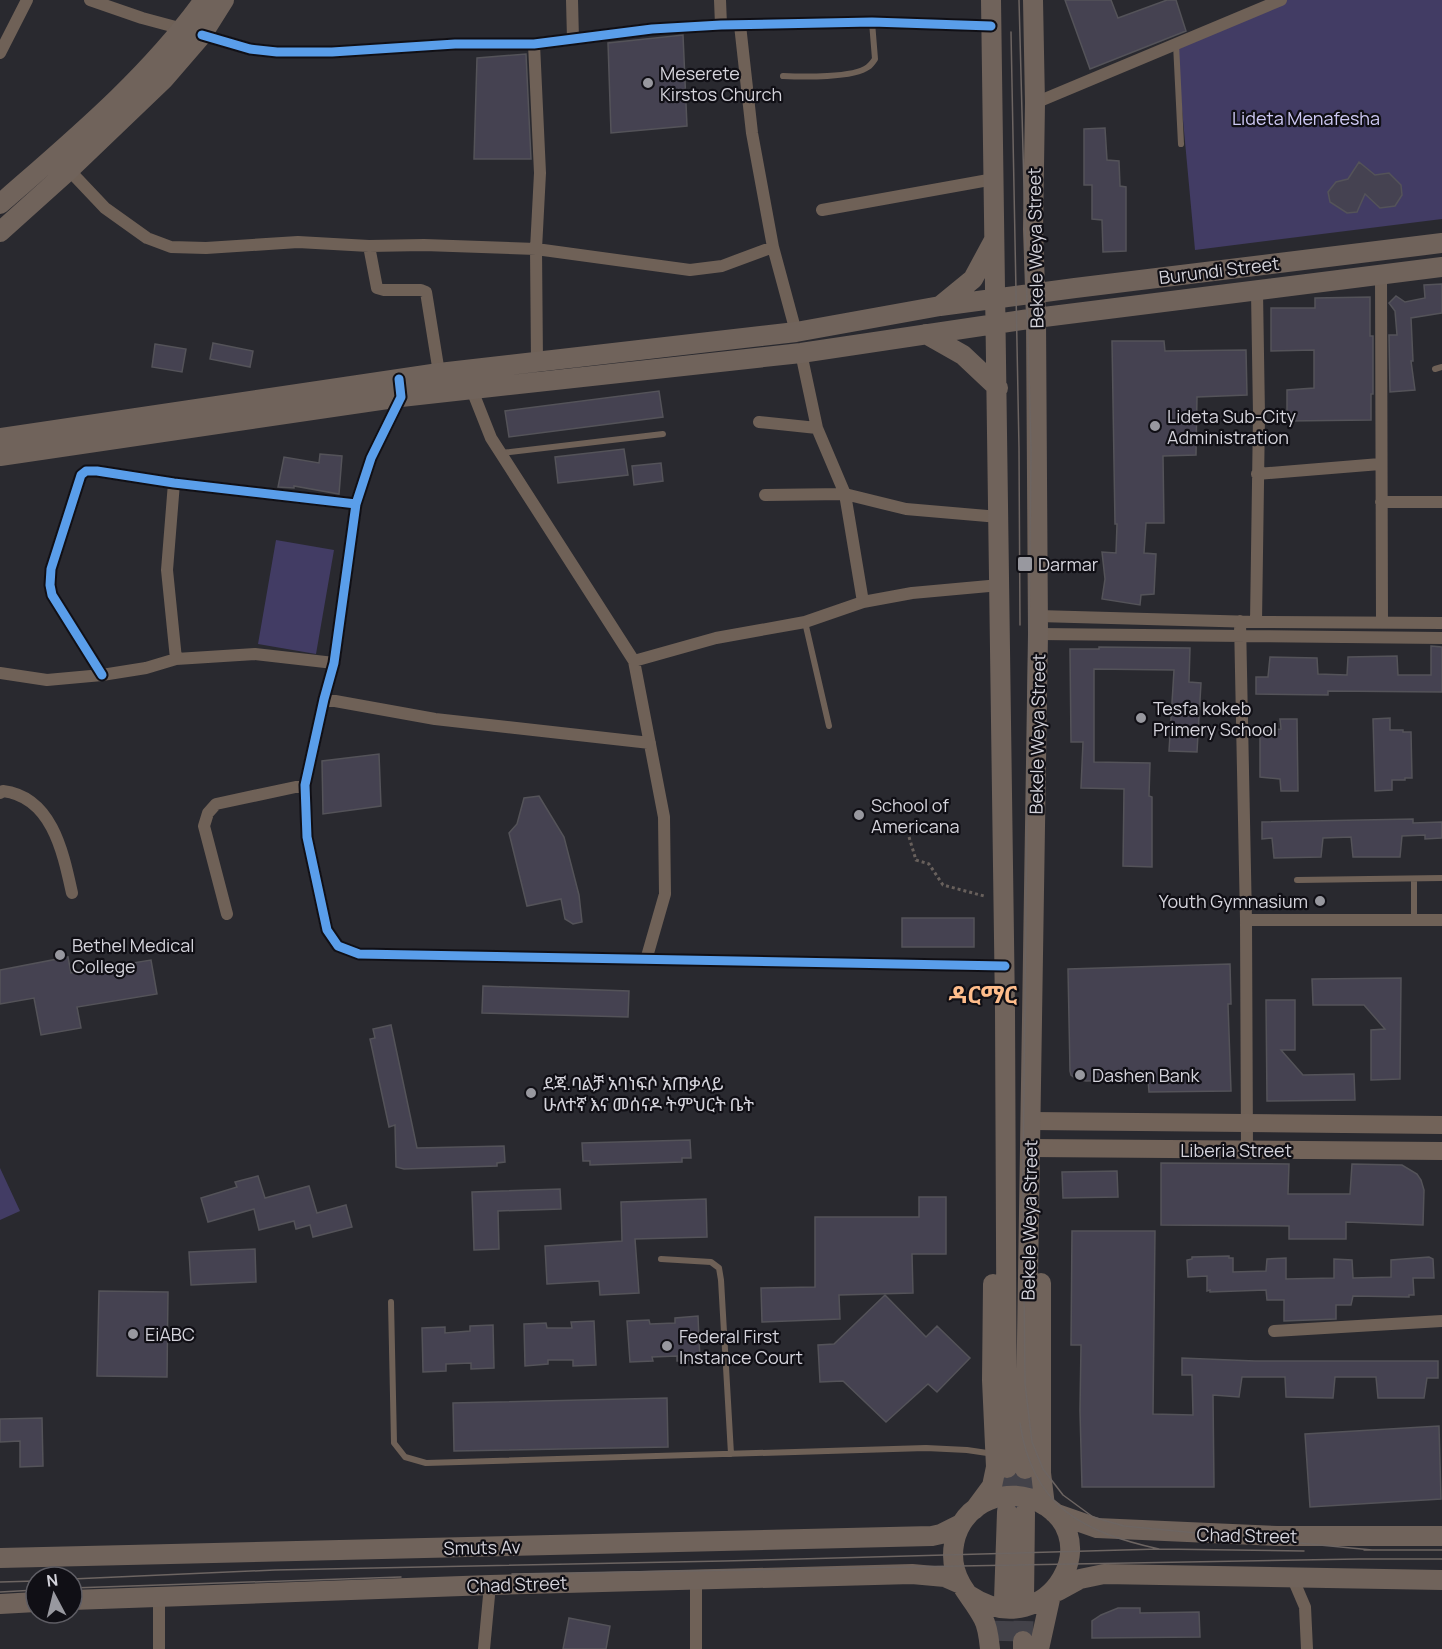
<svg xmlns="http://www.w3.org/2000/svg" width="1442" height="1649" font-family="Manrope,'Noto Sans Ethiopic',sans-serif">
	<rect width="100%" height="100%" fill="#29292f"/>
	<path fill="#423c64" d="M1285,0H1442V219L1195,250L1176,44Z
		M276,540L334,550L316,654L258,644Z
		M0,1168L20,1211L0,1220Z"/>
	<path fill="#454251" stroke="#545359" stroke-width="1.5" d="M1065,0H1111L1118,18L1167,0H1176L1186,31L1090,69Z
		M683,35L687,126L611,133L608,43Z
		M526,54L531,159H474L477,58Z
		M1105,128L1107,160L1119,161L1120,186L1126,187V251L1103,252L1102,220L1092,219V185H1084V129Z
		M1359,162L1375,175L1389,173L1401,185L1402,195L1395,206L1380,208L1365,194L1357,212L1347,213L1330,202L1328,192L1336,182L1348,179Z
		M1442,284V313L1411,318L1413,361H1411L1415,390L1390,392L1389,335H1397L1395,311L1389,303L1396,296L1405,302L1425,298L1424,285Z
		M1370,297V336H1373V394H1371V420L1287,421V390L1314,388V350L1271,351V308H1315V298Z
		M1112,341H1164L1165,351L1246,350L1247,395L1197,397L1196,455L1163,456L1164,523H1146L1144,553L1156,554L1154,594L1141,595L1140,605L1102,599L1105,579L1102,552L1116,553L1117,524H1115Z
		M213,343L253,351L250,367L210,359Z
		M155,344L186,349L182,372L152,367Z
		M659,391L663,417L509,437L505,411Z
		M624,449L628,475L558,483L555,457Z
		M320,454L342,456L339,494L294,486V488L278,487L284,457L319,463Z
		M661,463L663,481L634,485L632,466Z
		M1431,646L1442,647V692L1328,691V695L1256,694V677H1268L1270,657L1317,658L1318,674L1347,675L1348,657L1397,656L1398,675H1431Z
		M1099,647L1190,648L1189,682L1201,683L1197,752L1169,751L1174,670L1094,669V762L1150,763L1149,796L1152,797V867L1123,866L1124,789L1081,788L1083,742H1071L1070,649H1099Z
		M1390,718V730H1403V732H1411L1412,778H1405V780H1392V790L1375,791L1373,719Z
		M1280,719H1297L1298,791H1281L1280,779L1260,777V731L1281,729Z
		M379,754L381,806L323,814L322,761Z
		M539,796L564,837L579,895L582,922L573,924L565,919L561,899L527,906L509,833L517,824L524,798Z
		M1413,819V823L1442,822V838L1425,839V835L1402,836L1400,857H1353L1351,837L1323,838L1321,857L1274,858L1272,838L1262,839V822Z
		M902,918H974V947H902Z
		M68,957L71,973L151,960L157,994L77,1007L81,1028L41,1035L34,998L0,1004V970Z
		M1230,964L1231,1004H1228L1231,1091L1149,1092L1148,1079L1086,1081L1076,1079L1071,1075L1070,1071L1068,969Z
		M1401,978L1400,1079L1371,1080V1030L1385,1029L1364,1005H1313L1312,979Z
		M483,986L629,991L628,1017L482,1013Z
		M1266,1000H1295V1050H1281L1303,1075L1354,1074L1355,1100L1267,1101Z
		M391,1025L417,1148L504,1146L505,1162L497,1163V1166L404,1169L396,1167L395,1125L389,1127L370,1039L375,1038L373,1029Z
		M690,1140L691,1158H682V1162L590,1165V1161H583L582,1143Z
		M1161,1163L1289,1164L1288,1194H1350L1352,1164L1402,1165L1417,1174L1421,1180L1424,1190L1423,1225L1346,1222V1239H1289V1226L1161,1225Z
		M1117,1171L1118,1197L1063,1198L1062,1172Z
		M258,1176L265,1198L309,1186L317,1213L346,1205L352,1227L313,1237L310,1225L296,1229L294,1221L259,1230L254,1209L208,1222L201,1198L237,1187L235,1182Z
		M560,1189L561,1209L498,1211L499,1249L474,1250L472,1192Z
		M919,1197H946V1254H912L913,1293L839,1295L840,1319L762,1322L761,1288L815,1287V1217H919Z
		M706,1199L707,1237L635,1239L639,1293L600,1295L599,1281L547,1284L545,1246L622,1241L621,1202Z
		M1072,1231H1155L1153,1414L1193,1415L1192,1375H1182V1358L1255,1361H1438V1378H1427L1424,1398H1378L1376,1377H1335L1333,1398L1286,1397L1285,1377H1242L1239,1397L1213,1395L1214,1487H1082L1080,1411L1081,1345H1071Z
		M255,1249L256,1282L191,1285L189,1252Z
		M1229,1256V1258H1233V1272L1266,1271L1267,1259L1286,1258V1279L1334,1278V1259L1352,1260L1353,1278L1391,1277V1260L1429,1257L1433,1259L1434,1278H1413L1414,1295H1409V1297L1353,1296L1351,1305H1336V1319L1284,1321V1300H1267L1266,1290L1210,1292V1290L1207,1291V1276L1188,1277L1187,1260L1192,1259V1257Z
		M99,1291L168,1292L167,1377L97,1376Z
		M885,1295L926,1337L937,1326L970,1358L937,1392L928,1384L886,1422L843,1381L820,1382L818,1345L834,1344Z
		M698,1316L700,1360L677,1361V1356L652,1357L653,1361L630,1362L627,1321L649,1320L650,1324L675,1323V1318Z
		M594,1321L596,1365L573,1366V1360H548V1364L525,1366L524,1324L546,1323L547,1328H572L571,1322Z
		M493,1325L494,1368L471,1369V1363L446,1364V1371L423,1372L422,1328L445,1327V1333L470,1331V1326Z
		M667,1398L668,1447L454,1451L453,1403Z
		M42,1418L43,1466L20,1467V1441L0,1442V1419Z
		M1439,1426L1441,1499L1310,1507L1305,1434Z
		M1118,1608H1140V1613L1199,1612L1200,1637L1092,1638V1621L1101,1615Z
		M569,1618L610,1626L606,1649H563Z"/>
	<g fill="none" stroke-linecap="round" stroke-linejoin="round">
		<path stroke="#434249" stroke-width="20" stroke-dasharray="20 10" stroke-linecap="butt" d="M1007,1468V1512
			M1025,1469V1513
			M1003,1641L1004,1600
			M1023,1641L1024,1601"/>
		<path stroke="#68605c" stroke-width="3" stroke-dasharray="3 3" stroke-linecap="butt" d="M909,837L916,860L929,864L943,885L984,896"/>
		<path stroke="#6f6157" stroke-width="6" d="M1176,44L1181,144
			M783,76C802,77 854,78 868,67C871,65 873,62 875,59L872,22
			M1435,369L1442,367
			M501,453L663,434
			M805,622L829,726
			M1414,879V919
			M1297,880L1442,878
			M661,1259L711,1262L719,1268L721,1280L731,1454
			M391,1302L394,1443L405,1457L426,1463L926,1448L967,1450L994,1454"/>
		<path stroke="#6f6157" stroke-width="12" d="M90,0L142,18L183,29
			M572,0L573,39
			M720,0L721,25
			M740,25L752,133L773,247
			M202,35L250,49L277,52H332L455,44H534L652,29L721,25L872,22L991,26
			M0,53L27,0
			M1035,103L1281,0
			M69,170L105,208L147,238L171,247L206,248L298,242L369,246L424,245L536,249L540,173L534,44
			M822,210L994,179
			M369,246L377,288L384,290H421L426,292L440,379
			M1381,275L1382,623
			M801,353L817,428L845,494L863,602
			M537,362L536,249L690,270L722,266L773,247L796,332
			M472,390L491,438L634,661L664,817L665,894L646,960
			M401,394V397L371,458L356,504L334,663L324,699L305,785L307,837L327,930L338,946L359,954L1005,966
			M759,422L817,428
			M1257,474L1380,464
			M174,483L167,570L176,659
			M765,495L845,494L906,509L999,517
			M1381,502H1442
			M1038,616L1256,622L1442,623
			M1240,621L1246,920H1442
			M1256,622L1259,415L1257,292
			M1038,634L1442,638
			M634,661L716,638L805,622L863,602L912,593L1000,585
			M0,673L47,680L102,675L146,668L176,659L255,654L334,663
			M102,675L52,595L50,585L51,569L81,475L86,471H97L174,483L356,504
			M324,699L435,719L650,743
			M0,793L3,791C52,797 63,852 72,893
			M227,914L204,826L208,813L216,804L305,785
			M1246,920L1247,1150
			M1274,1331L1442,1321
			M696,1579V1649
			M1293,1579L1305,1607L1307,1649
			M159,1649V1597
			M484,1649L490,1585"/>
		<path stroke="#726359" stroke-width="18" d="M1031,1121L1442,1125
			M1030,1148L1442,1151"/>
		<path stroke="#70635b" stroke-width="20" d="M991,0L1005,1010L1007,1468
			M0,204C72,141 148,78 204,0
			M0,232L69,170L164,79L202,35L224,0
			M940,306L973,279L994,240
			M926,334L963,355L998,388
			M0,438L439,373L796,332L940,306L1075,288L1442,243
			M0,456L401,397L801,353L1036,318L1442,267
			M1041,1283V1473L1045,1506
			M1025,1469L1038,634L1036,318L1033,229L1035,103L1033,0
			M975,1509L992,1486L996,1467L992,1380L993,1284
			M1054,1513L1097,1528L1277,1536H1442
			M0,1558L932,1536L941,1534L961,1524
			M1058,1591L1080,1579L1104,1574L1442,1580
			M969,1595C1050,1649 1116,1528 1029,1498C1012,1493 992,1496 977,1507C953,1524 946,1558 961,1584C968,1596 977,1606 983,1618C988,1627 989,1639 990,1649
			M72,1600L490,1585L912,1574L945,1577L961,1584
			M1004,1600L1007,1512
			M1024,1601L1025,1513
			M0,1604L36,1602
			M1023,1649V1641
			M1039,1649L1050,1599"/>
		<path stroke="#6d6562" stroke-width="1.5" d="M1019,0L1031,450L1023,1178L1025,1384L1032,1442L1043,1469L1063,1495L1093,1517L1124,1526L1372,1550
			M1011,32L1019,448L1020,625
			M1020,1423C1032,1507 1083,1532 1159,1549
			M1364,1550H1442
			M512,1574L1359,1559H1442
			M72,1579L275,1570L724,1561L1159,1549L1304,1551
			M0,1582L36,1581
			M72,1588L401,1577
			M0,1592L36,1590"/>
		<g stroke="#100f15" stroke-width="13">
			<path id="cycleway" d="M202,35L250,49L277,52H332L455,44H534L652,29L721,25L872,22L991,26
				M399,379L401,397L371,458L356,504L334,663L324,699L305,785L307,837L327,930L338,946L359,954L1005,966
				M102,675L52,595L50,585L51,569L81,475L86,471H97L174,483L356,504"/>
		</g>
		<use href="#cycleway" stroke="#5a9eea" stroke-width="9"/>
	</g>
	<g fill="#98989f" stroke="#100f15" stroke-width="2">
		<circle cx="648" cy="83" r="6"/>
		<circle cx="1155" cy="426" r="6"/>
		<rect x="1017" y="556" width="16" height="16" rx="3"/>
		<circle cx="1141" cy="718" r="6"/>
		<circle cx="859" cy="815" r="6"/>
		<circle cx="1320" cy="901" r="6"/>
		<circle cx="60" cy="955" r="6"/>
		<circle cx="1080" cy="1075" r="6"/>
		<circle cx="531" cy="1093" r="6"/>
		<circle cx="133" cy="1334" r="6"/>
		<circle cx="667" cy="1346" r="6"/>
	</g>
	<g text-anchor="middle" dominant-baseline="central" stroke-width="4.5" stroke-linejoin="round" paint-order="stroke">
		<g font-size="18" fill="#d4d3db" stroke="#100f15" text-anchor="start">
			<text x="660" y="73">Meserete<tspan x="660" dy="21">Kirstos Church</tspan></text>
			<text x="1167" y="416">Lideta Sub-City<tspan x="1167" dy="21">Administration</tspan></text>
			<text x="1038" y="564">Darmar</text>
			<text x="1153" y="708">Tesfa kokeb<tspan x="1153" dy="21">Primery School</tspan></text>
			<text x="871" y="805">School of<tspan x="871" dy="21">Americana</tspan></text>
			<text x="1308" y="901" text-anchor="end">Youth Gymnasium</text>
			<text x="72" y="945">Bethel Medical<tspan x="72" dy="21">College</tspan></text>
			<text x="1092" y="1075">Dashen Bank</text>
			<text x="543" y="1083">ደጃ.ባልቻ አባነፍሶ አጠቃላይ<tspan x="543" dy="21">ሁለተኛ እና መሰናዶ ትምህርት ቤት</tspan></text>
			<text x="145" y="1334">EiABC</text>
			<text x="679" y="1336">Federal First<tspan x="679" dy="21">Instance Court</tspan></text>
		</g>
		<g font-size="18" fill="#cec9f4" stroke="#100f15">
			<text x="1306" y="118">Lideta Menafesha</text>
		</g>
		<g font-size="18" fill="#d4d3db" stroke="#100f15">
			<text transform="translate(1035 248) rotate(-91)">Bekele Weya Street</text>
			<text transform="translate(1219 270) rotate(-7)">Burundi Street</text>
			<text transform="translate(1037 734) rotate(-89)">Bekele Weya Street</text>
			<text x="1236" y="1150">Liberia Street</text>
			<text transform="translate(1029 1220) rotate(-89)">Bekele Weya Street</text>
			<text transform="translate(1247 1535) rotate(1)">Chad Street</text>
			<text transform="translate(482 1547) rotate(-1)">Smuts Av</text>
			<text transform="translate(517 1584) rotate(-2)">Chad Street</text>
		</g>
		<g font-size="24" font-weight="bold" fill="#ffbd8b" stroke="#100f15">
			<text x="983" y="993">ዳርማር</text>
		</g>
	</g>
	<g transform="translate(54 1595) rotate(353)"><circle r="28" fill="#100f15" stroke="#5e5d64" stroke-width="1.5"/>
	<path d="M0-4.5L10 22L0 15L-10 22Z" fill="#98989f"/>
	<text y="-9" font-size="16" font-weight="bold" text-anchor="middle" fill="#d4d3db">N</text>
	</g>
</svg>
